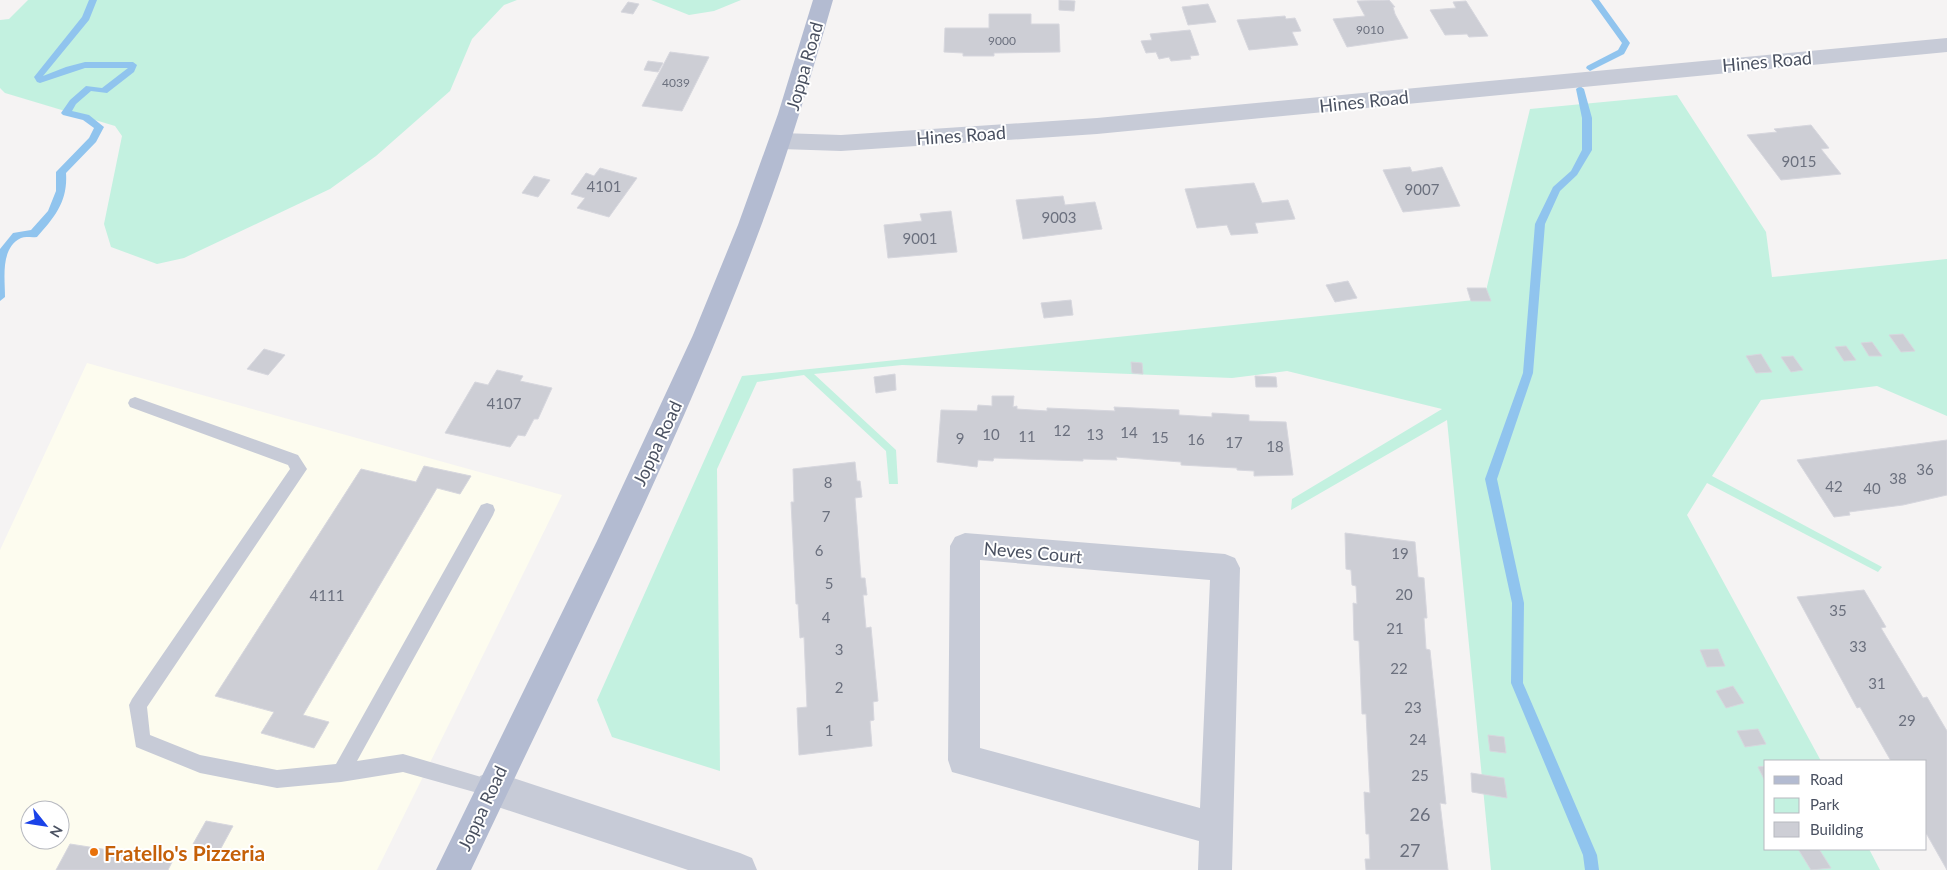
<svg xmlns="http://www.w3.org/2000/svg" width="1947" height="870" font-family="Lato,sans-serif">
	<rect width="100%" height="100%" fill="#f5f3f3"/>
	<path fill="#fdfcef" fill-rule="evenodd" d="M87,363L562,495L377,870H0V550ZM30,810H60V840H30Z"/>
	<path fill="#c3f1e0" d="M28,0H517L504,5L472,39L450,91L376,156L330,189L184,258L157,264L111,247L104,224L122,136L115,126L5,93L0,88V20L9,19Z
		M651,0H741L714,11L689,15Z
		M1677,95L1766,232L1772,277L1947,259V416L1877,386L1761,400L1712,476L1882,567L1878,572L1707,483L1687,515L1821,761H1766V849H1869L1880,870H1491L1447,420L1291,510L1292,499L1442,409L1287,371L1232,378L902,365L814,374L896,450L898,484H889L886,451L804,375L757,382L717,469L720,771L612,737L597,700L742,376L1484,299L1530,109Z"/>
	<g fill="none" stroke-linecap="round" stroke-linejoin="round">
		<path fill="#90c4ee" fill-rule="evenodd" d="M89,0H97L89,20L43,76L66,67L85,62H133L137,65L134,72L107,93L91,91L76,104L72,111L89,115L104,127L96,142L66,173C68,201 55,217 37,237C31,238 26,236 21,238C0,248 5,278 5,297L0,301V249L13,233L31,230L48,211L56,191V172L89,138L94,128L83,120L63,115L61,113L70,100L86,86L102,88L128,68H85L40,83L37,82L34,77L82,17Z
			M1591,0H1599L1630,43L1624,54L1590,71L1586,68L1587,66L1618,50L1622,43Z
			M1580,86L1584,89L1592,118V150L1577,175L1560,191L1545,224L1533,373L1497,479L1524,603L1523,683L1597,855L1599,870H1585L1583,855L1511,683L1512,603L1485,479L1523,373L1535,224L1553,187L1571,171L1582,150V118L1576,89Z"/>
	</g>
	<path fill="#cdced5" stroke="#d7d7de" d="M1059,0L1075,1L1074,11L1059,10Z
		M1389,0L1395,7H1393L1395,14L1408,38L1347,47L1333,19L1365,16L1357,1Z
		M1466,1L1488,36L1469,37L1467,34L1445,35L1430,10L1456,8L1453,2Z
		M628,2L639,4L633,14L621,12Z
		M1208,4L1216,22L1188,25L1182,7Z
		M989,14H1031V24H1059L1060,52L994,53V56H963V53L944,52L945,28H989Z
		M1285,16L1286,19L1295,18L1301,31L1292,32L1298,45L1249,50L1237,20Z
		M1190,30L1199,55L1190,56L1191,59L1171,61L1169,57L1159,59L1156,52L1146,53L1141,41L1152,40L1150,34Z
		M670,52L709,57L682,111L642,106Z
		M648,61L663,63L658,72L644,70Z
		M1811,125L1829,148L1821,149L1841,174L1781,180L1747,135L1777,132L1774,129Z
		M1410,167L1412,172L1442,167L1460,206L1403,212L1383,170Z
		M600,168L637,178L609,217L577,208L585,198L571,194L586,173L594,176Z
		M534,176L550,180L538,197L522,193Z
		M1254,183L1262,203L1288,200L1295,219L1255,223L1258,233L1231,235L1227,225L1197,228L1185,189Z
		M1063,196L1065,205L1095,202L1102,229L1023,239L1016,200Z
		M951,211L957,252L888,258L884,225L922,221L920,214Z
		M1348,281L1357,298L1335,302L1326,285Z
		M1467,288H1486L1491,301H1471Z
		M1071,300L1073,315L1044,318L1041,303Z
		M1903,334L1915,351L1901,352L1889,335Z
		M1872,342L1882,356H1869L1861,343Z
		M1846,346L1856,360L1844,361L1835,347Z
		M264,349L285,355L268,375L247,369Z
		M1761,354L1772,372L1756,373L1746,356Z
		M1793,356L1803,370L1791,372L1781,357Z
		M1131,362L1142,363L1143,374L1132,373Z
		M497,370L523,376L520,381L552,388L538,419H534L525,436L518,435L510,447L445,433L475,382L488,385Z
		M895,374L896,390L876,393L874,377Z
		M1255,376L1276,377L1277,387H1256Z
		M992,396H1014L1013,407L1017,406V409L1047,411V408L1115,411L1114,407L1179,410V415L1212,417V413L1249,415V421L1286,422L1293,475L1254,476V471L1237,470V468L1181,465V462L1116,457L1117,460L1083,459V461L994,458L993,461L978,460L977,467L937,462L941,410L977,411L978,405L992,406Z
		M1947,440V495L1903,505L1849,512L1850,515L1834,517L1797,460Z
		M855,462L857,481H860L862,497L855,498L861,578H865L867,595H863L866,628L871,627L878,701L873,702L874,720L870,721L872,746L799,755L797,708L807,707L804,637L800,638L798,604H796L791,502H794L793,469Z
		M424,466L471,476L460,494L437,488L303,715L329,722L314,748L261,733L274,712L215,696L361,469L416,482Z
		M1345,533L1415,542L1418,577L1424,578L1427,618H1424L1426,649L1430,650L1446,804L1440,803L1448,870H1366L1365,859H1370L1369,834H1366L1364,792L1370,793L1366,714H1362L1359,641L1354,640L1353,603L1357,604L1356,586L1352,585L1351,570L1346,569Z
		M1864,590L1886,627L1881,628L1923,698L1927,697L1947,731V870L1926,833V761H1891L1860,707L1857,708L1797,597Z
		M1718,649L1725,666L1707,667L1700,650Z
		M1733,686L1744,703L1726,708L1716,691Z
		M1758,729L1766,744L1745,747L1737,731Z
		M1488,735L1504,737L1506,753L1490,751Z
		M1766,766V783L1758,767Z
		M1471,773L1504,778L1507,798L1472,792Z
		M206,821L233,826L220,850L193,844Z
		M70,844L173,860L168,870H56Z
		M1798,849H1819L1831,868L1811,870Z"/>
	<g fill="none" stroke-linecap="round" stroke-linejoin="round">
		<path fill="#c7cbd7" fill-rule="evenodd" d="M135,397L298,455L307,469L147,707L150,735L200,755L277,770L336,764L481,505L487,503L493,505L495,510L493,515L357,761L403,754L498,782L501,788L498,794L492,797L403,772L341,782L277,788L200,773L136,747L129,705L132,699L290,469L288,465L130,407L128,403L130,399Z"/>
		<path fill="#c7cbd7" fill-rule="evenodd" d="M1947,38V52L1097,134L841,151L781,149L773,147L770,141L773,135L781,133L841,135L1097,118Z
			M965,533L1225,554L1235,558L1240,568L1232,870H1198L1199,841L952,772L948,760L950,546L955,537ZM980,560L1210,580L1200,808L980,748Z"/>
		<path fill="#c7cbd7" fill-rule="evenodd" d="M492,771L740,853L752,858L757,870H688L492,805L480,800L475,788L480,776Z"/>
		<path fill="#b3bbd1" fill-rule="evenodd" d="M813,0H833C811,76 789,152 761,226C679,446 571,657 471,870H436L597,541L693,335L738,225L778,114Z"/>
	</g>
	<circle fill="#e8710a" stroke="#fff" stroke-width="2" cx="94" cy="852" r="5"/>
	<g text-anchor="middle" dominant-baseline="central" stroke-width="4" stroke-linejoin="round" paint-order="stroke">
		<g font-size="12" fill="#6b707e">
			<text x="1370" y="29">9010</text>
			<text x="1002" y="40">9000</text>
			<text x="676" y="82">4039</text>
		</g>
		<g font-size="15" fill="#6b707e">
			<text x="1799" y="161">9015</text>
			<text x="604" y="186">4101</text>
			<text x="1422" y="189">9007</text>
			<text x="1059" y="217">9003</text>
			<text x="920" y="238">9001</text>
			<text x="504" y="403">4107</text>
			<text x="1062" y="430">12</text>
			<text x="1129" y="432">14</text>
			<text x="991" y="434">10</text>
			<text x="1095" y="434">13</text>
			<text x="1027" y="436">11</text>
			<text x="1160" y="437">15</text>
			<text x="960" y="438">9</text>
			<text x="1196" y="439">16</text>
			<text x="1234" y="442">17</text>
			<text x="1275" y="446">18</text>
			<text x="1925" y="469">36</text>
			<text x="1898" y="478">38</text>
			<text x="828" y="482">8</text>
			<text x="1834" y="486">42</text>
			<text x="1872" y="488">40</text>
			<text x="826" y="516">7</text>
			<text x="819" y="550">6</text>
			<text x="1400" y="553">19</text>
			<text x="829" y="583">5</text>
			<text x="1404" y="594">20</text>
			<text x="327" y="595">4111</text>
			<text x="1838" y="610">35</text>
			<text x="826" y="617">4</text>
			<text x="1395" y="628">21</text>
			<text x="1858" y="646">33</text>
			<text x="839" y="649">3</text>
			<text x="1399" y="668">22</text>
			<text x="1877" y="683">31</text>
			<text x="839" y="687">2</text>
			<text x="1413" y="707">23</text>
			<text x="1907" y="720">29</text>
			<text x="829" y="730">1</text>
			<text x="1418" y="739">24</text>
			<text x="1420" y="775">25</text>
		</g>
		<g font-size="18" fill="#4a5161" stroke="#fff">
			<text transform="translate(1767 61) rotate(-5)">Hines Road</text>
			<text transform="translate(804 66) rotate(-74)">Joppa Road</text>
			<text transform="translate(1364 101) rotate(-6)">Hines Road</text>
			<text transform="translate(961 135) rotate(-4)">Hines Road</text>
			<text transform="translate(657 443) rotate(-65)">Joppa Road</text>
			<text transform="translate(1033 552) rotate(5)">Neves Court</text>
			<text transform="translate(482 808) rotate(-65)">Joppa Road</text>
		</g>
		<g font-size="18" fill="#6b707e">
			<text x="1420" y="814">26</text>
			<text x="1410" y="850">27</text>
		</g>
		<g font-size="21" font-weight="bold" fill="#c56008" stroke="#fff" text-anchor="start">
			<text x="104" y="852">Fratello's Pizzeria</text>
		</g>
	</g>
	<rect x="1764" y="760" width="162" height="90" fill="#ffffff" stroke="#b7b9c0"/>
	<rect x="1774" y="776" width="25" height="8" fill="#b3bbd1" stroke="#b7b9c0"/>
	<text x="1810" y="785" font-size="15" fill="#4a5161">Road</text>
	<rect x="1774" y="798" width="25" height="15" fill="#c3f1e0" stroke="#b7b9c0"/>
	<text x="1810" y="810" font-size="15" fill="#4a5161">Park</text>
	<rect x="1774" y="822" width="25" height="15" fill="#cdced5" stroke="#b7b9c0"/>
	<text x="1810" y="835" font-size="15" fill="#4a5161">Building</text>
	<g transform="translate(45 825) rotate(120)"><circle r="24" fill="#ffffff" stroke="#b7b9c0"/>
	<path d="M0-4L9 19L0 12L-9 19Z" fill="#1a42e8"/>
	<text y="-8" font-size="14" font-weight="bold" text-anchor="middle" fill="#4a5161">N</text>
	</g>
</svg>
